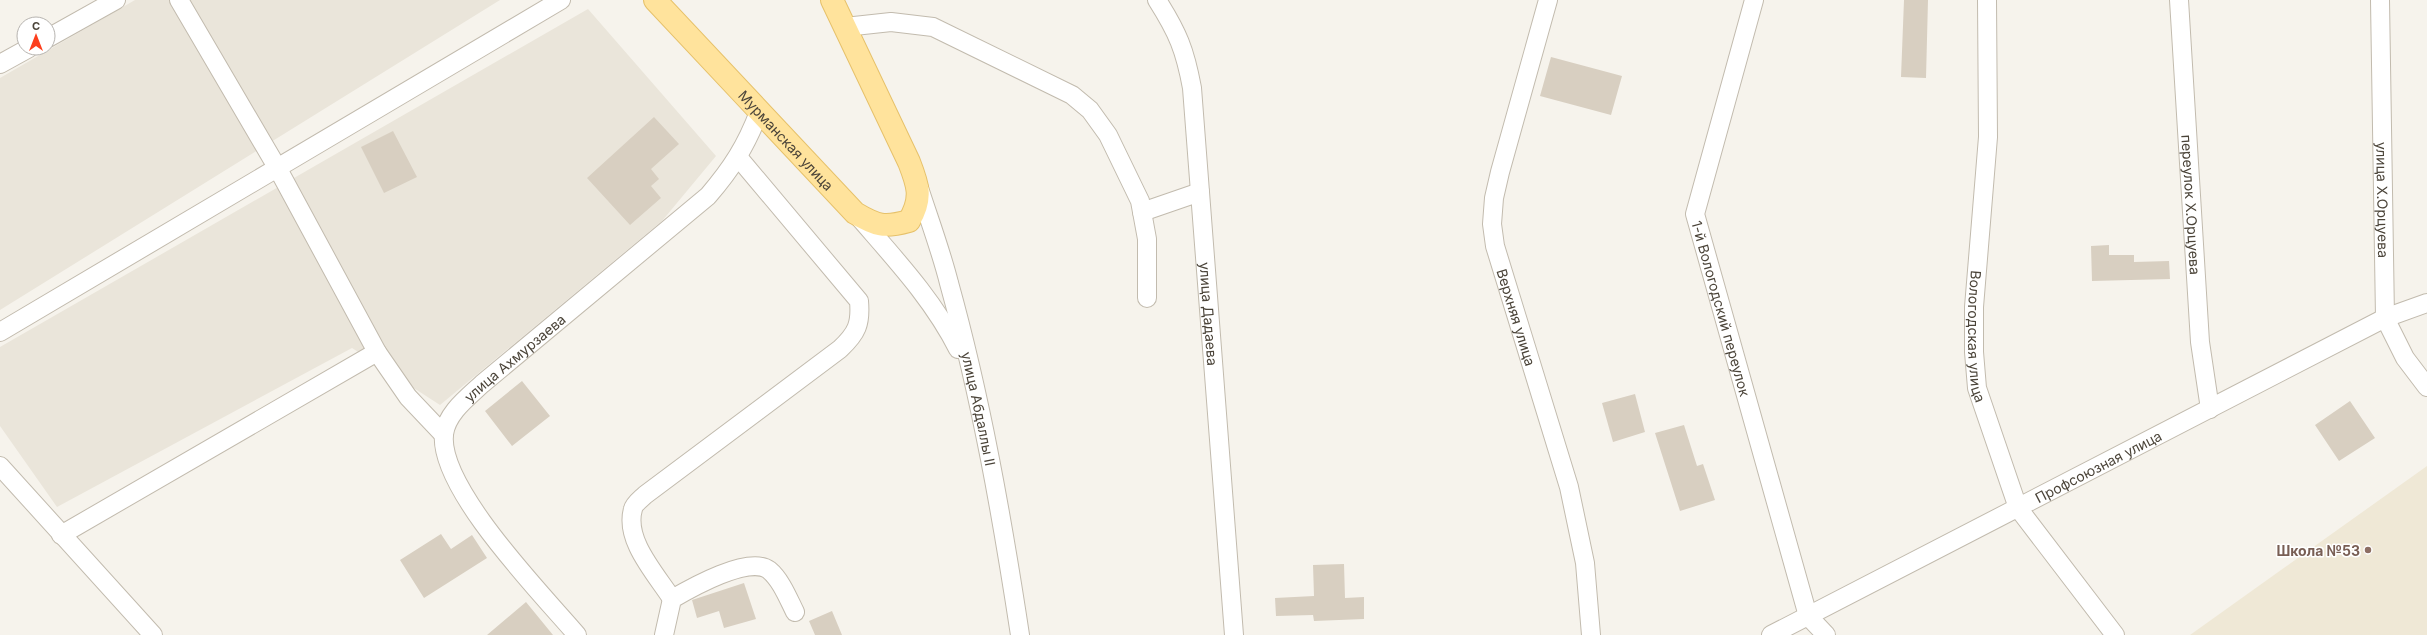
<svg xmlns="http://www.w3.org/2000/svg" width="2427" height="635" font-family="Inter,sans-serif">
	<rect width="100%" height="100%" fill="#f6f3ec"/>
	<path fill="#eae5da" d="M135,0H500L0,310V78Z
		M588,9L716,156L662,221L440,405L352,348L57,507L0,426V347Z"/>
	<path fill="#efe8d6" d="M2427,466V635H2190Z"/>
	<path fill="#d8cfc1" d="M1904,0H1928L1926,78L1901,77Z
		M1551,57L1622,76L1611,115L1540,96Z
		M654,117L679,144L651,169L659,179L651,186L661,198L630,225L587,178Z
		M393,131L417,177L384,193L361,147Z
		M2109,245V255H2134V262L2169,261L2170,279L2092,281L2091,246Z
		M522,381L550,416L512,446L485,411Z
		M1635,394L1645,432L1613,442L1602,403Z
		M2350,401L2375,438L2339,461L2315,425Z
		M1684,425L1697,466L1703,464L1715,500L1680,511L1655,433Z
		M441,534L451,549L472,535L487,558L424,598L400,560Z
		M1344,564L1345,598L1364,597V619L1314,621L1313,615L1276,616L1275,598L1314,596L1313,565Z
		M744,583L756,619L724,628L719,611L697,618L692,600Z
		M526,602L553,635H487Z
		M832,611L842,635H815L809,621Z"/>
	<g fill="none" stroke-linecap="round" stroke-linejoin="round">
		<g stroke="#c2bbae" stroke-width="20">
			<g id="minor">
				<path d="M179,0L278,169L377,352L408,397L444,435"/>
				<path id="s1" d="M1157,0C1178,33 1185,50 1192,88L1234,635"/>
				<path id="s2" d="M1548,0L1500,172L1494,198L1492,224L1495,246L1569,487L1585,563L1591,635"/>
				<path id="s3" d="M1754,0L1695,214L1808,616L1826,635"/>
				<path id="s4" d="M1987,0L1988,137L1974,307V352L1977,388L2018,508L2115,635"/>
				<path id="s5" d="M2179,0L2200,342L2210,409"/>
				<path id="s6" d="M2380,0L2385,318L2405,358L2427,387"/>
				<path d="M845,27L891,22L933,27L1072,95L1090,110L1108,135L1140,201L1147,239V298"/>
				<path d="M48,38L116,0"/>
				<path d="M0,64L29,48"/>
				<path id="s7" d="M919,188C929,219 941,251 949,283C981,398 1002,517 1020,635"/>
				<path d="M1142,212L1200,192"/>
				<path d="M857,215C894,258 933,299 958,349"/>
				<path d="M0,332L561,0"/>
				<path d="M0,466L153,635"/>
				<path d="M61,535L377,352"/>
				<path d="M672,599C656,574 624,540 633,509C634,504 641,499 645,495L840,349C857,333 861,324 859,301L738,157"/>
				<path id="s8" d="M577,635C543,595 438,488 444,434C447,413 467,398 482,384L708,196C732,168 746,146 759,112"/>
				<path d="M664,635L672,599C691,588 749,555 769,570C781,580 788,598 795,612"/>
				<path id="s9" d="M1771,635L2385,318L2427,303"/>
			</g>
		</g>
		<g stroke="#e6c16a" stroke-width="24">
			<g id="major">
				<path id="s10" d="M655,0L855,213C877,226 884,228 909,221C923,198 918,185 909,162L832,0"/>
			</g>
		</g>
		<use href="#minor" stroke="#fff" stroke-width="18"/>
		<use href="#major" stroke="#ffe39c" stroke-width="22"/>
	</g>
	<circle fill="#8d6e63" stroke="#fff" stroke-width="1.5" cx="2368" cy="550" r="4"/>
	<g text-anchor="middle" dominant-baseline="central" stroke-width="3" stroke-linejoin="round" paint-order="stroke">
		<g font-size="14" fill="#4b4439" stroke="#fff">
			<text stroke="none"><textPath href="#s10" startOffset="192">Мурманская улица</textPath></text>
			<text stroke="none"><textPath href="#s6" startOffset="200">улица Х.Орцуева</textPath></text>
			<text stroke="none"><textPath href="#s5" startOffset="205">переулок Х.Орцуева</textPath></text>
			<text stroke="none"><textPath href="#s3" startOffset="320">1-й Вологодский переулок</textPath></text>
			<text stroke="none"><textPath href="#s1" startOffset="322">улица Дадаева</textPath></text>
			<text stroke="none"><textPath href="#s2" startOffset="328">Верхняя улица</textPath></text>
			<text stroke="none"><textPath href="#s4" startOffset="337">Вологодская улица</textPath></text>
			<text stroke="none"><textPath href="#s8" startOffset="351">улица Ахмурзаева</textPath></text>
			<text stroke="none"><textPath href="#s7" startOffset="229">улица Абдаллы II</textPath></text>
			<text stroke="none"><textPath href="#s9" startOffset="368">Профсоюзная улица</textPath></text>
		</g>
		<g font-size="14" font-weight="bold" fill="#785e54" stroke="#fff" text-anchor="end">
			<text x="2360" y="550">Школа №53</text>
		</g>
	</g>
	<g transform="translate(36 36)"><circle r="19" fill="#ffffff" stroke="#b7b4b0"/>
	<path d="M0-3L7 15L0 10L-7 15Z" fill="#fc3f1d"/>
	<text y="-6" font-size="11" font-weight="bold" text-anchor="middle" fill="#4b4439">С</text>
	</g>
</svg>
